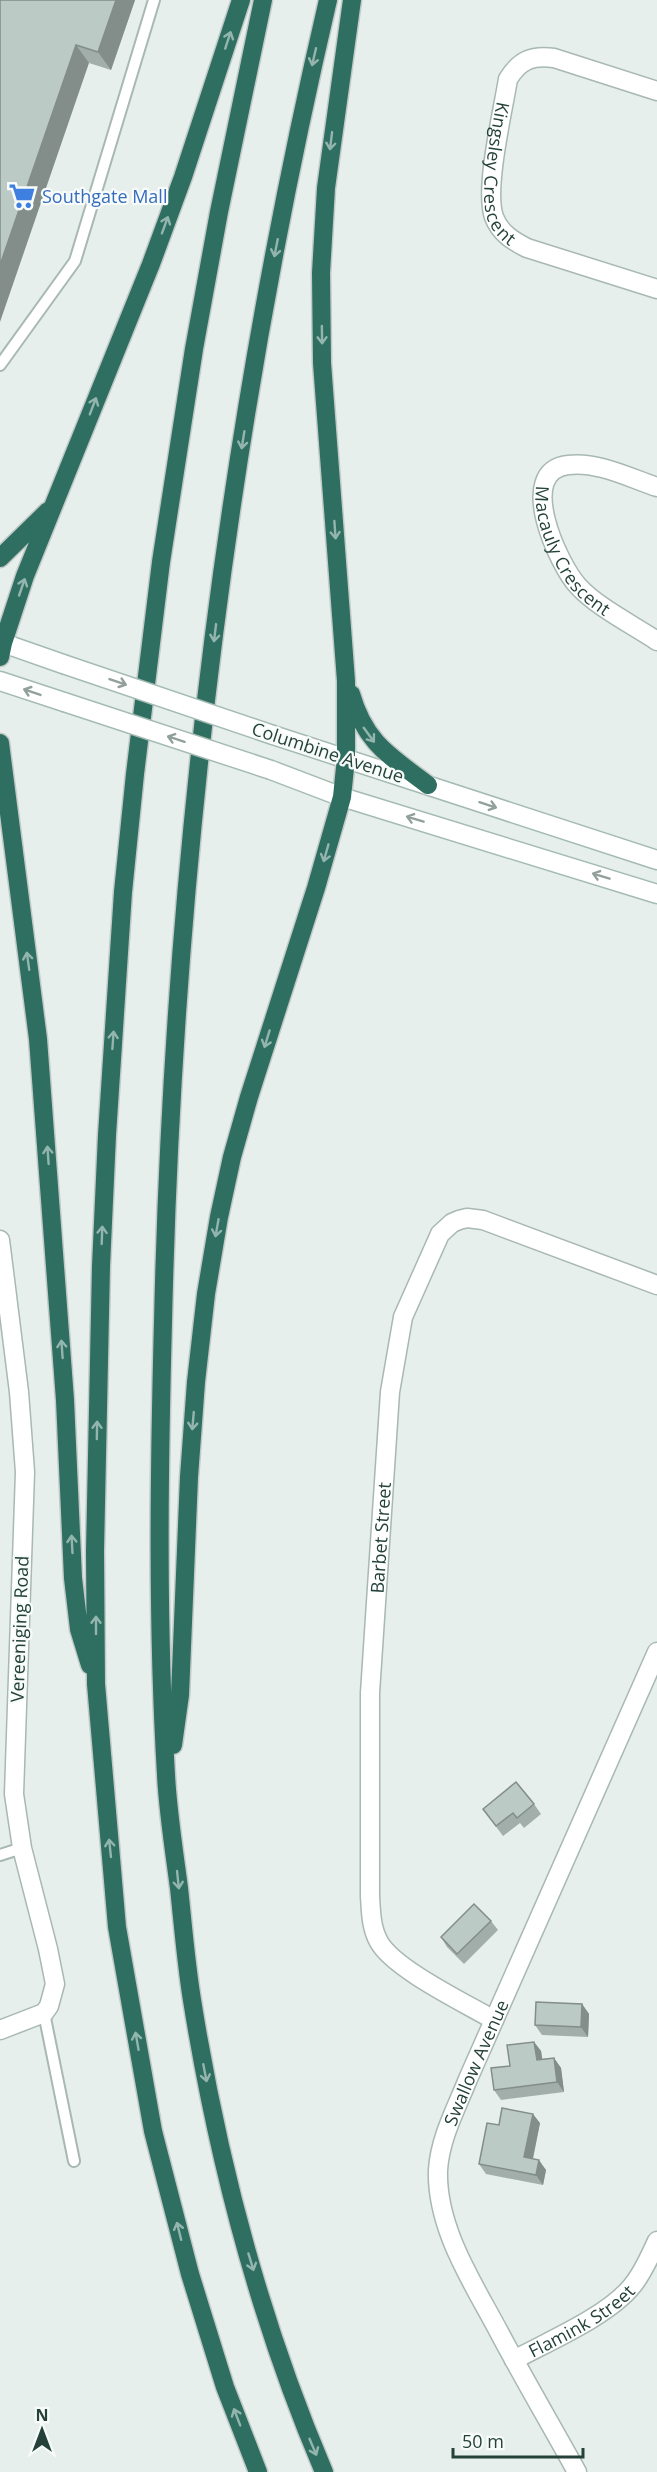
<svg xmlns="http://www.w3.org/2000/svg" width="657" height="2472" font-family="'Open Sans',sans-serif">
	<rect width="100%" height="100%" fill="#e6efeb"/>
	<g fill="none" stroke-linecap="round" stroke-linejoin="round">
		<g stroke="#a8b8b2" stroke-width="14">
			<path id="service" d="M0,365L75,261L154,0
				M0,1855L22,1848
				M44,2013L74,2161"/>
		</g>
		<g stroke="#a8b8b2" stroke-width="21">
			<g id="minor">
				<path id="s1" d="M657,91L554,58C532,55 520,60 508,79C503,111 484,189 494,217C500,233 513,241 527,248L657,289"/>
				<path id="s2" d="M657,487C630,478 597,461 568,465C515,471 558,564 578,586C597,607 633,625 657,641"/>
				<path d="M0,1240L19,1392L25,1472L14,1794L22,1848L48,1949L55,1984L49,2006L44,2013L0,2030"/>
				<path id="s3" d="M494,2020C465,2003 394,1969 379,1942C371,1928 371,1912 370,1896V1693L390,1392L403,1317L440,1234L452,1223L459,1220L467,1218L483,1220L657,1285"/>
				<path id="s4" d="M514,2360C549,2341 608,2316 632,2286C643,2273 650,2256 657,2241"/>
				<path id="s5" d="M577,2472C551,2425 524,2379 499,2332C473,2283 436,2228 438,2170C440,2138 456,2109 468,2079L657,1652"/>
			</g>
		</g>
		<g stroke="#a4bbb3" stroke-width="21">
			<path id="secondary" d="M0,642L63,664
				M0,681L64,702
				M273,735L657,860
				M271,770L342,797L657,894"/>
		</g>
		<g stroke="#c2cac8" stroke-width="21">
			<path id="motorway" d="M0,558L48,511
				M0,657L3,643L25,576L151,264L183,177L241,0
				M351,694C365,743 390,756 428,785
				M0,743L38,1039L65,1400L73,1578L79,1629L90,1665
				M173,1745L180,1695L189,1477L196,1382L206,1294L219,1217L232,1157L249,1097L316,888L342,797L346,758V681L322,363L321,273L326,188L352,0
				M258,2472L225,2387L190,2274L153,2131L117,1927L96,1684L95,1551L101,1266L107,1135L123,892L135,774L161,562L194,349L219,212L263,0
				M324,2472C260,2322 218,2162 192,2000C186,1963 183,1925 179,1888C174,1850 168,1813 166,1775C157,1624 159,1473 163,1322C173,878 227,433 328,0"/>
		</g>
		<use href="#service" stroke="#fff" stroke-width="10"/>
		<use href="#minor" stroke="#fff" stroke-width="18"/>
		<use href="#secondary" stroke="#fff" stroke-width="18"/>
		<use href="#motorway" stroke="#2f6f62" stroke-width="18"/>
		<g stroke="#a4bbb3" stroke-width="21" stroke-linecap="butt">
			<path id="secondary-bridge" d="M63,664L273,735
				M64,702L271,770"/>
		</g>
		<use href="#secondary-bridge" stroke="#fff" stroke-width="18"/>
	</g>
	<path fill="#a1aea9" d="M0,0H135L111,70L89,63Z
		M534,1804L541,1814L524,1828L520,1823L503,1836L483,1809Z
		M491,1921L498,1930L464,1964L447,1947L441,1937Z
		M582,2004L589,2014L588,2037L542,2035L535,2025Z
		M534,2042L541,2051L542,2059L554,2058L561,2068L564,2092L501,2100L494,2090L510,2066Z
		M540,2123L533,2159L546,2170L543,2185L486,2174L479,2164L499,2125Z"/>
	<path fill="#838d89" d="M116,0H135L111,70L98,52Z
		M76,45L89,63L0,322V265Z
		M582,2004L589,2014L588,2037L581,2027Z
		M534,2042L541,2051L544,2070L537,2060Z
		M554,2058L561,2068L564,2092L557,2082Z
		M533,2114L540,2123L531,2167L524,2157Z
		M539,2160L546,2170L543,2185L536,2175Z"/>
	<path fill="#bbcac4" stroke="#838d89" stroke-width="1.5" d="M0,0H116L98,52L76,45L0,265Z
		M516,1782L534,1804L517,1818L513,1813L496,1826L483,1809Z
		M474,1904L491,1921L457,1954L441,1937Z
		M536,2002L582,2004L581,2027L535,2025Z
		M534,2042L537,2060L554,2058L557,2082L494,2090L491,2068L510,2066L507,2045Z
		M502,2108L533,2114L524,2157L539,2160L536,2175L479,2164L487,2123L499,2125Z"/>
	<defs><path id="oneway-shaft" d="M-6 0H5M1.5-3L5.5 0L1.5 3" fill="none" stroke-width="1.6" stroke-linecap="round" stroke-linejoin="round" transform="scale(1.5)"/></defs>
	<g stroke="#93b5ae">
		<use href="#oneway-shaft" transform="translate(228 40) rotate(-72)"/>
		<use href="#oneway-shaft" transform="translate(314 57) rotate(103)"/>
		<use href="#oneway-shaft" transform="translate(331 141) rotate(97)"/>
		<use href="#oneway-shaft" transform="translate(165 225) rotate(-70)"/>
		<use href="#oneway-shaft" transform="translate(276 248) rotate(101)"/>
		<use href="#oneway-shaft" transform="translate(322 335) rotate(89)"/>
		<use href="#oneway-shaft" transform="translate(93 406) rotate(-69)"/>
		<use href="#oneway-shaft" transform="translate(243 440) rotate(99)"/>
		<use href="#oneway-shaft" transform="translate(335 530) rotate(86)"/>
		<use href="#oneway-shaft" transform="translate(22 587) rotate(-71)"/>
		<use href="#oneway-shaft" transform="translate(215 633) rotate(97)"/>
		<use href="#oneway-shaft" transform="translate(369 735) rotate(54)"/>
		<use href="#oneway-shaft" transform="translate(326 853) rotate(106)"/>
		<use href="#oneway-shaft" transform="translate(28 961) rotate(-98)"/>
		<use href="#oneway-shaft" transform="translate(267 1039) rotate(107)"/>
		<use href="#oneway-shaft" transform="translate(113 1040) rotate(-86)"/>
		<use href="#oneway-shaft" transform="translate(48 1155) rotate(-94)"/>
		<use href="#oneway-shaft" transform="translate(217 1228) rotate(100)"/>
		<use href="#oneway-shaft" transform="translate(102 1235) rotate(-88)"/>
		<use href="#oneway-shaft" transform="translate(62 1349) rotate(-94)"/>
		<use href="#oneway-shaft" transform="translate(193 1421) rotate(95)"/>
		<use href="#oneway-shaft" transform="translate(97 1430) rotate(-89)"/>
		<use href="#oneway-shaft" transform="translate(72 1544) rotate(-93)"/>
		<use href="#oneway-shaft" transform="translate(96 1625) rotate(-90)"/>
		<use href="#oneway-shaft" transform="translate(110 1848) rotate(-96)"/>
		<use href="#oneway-shaft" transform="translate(178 1880) rotate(84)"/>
		<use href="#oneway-shaft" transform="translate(137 2041) rotate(-100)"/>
		<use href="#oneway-shaft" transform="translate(205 2073) rotate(79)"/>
		<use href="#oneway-shaft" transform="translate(179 2231) rotate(-104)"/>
		<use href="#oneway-shaft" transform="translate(251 2262) rotate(73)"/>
		<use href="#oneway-shaft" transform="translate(237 2417) rotate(-111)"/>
		<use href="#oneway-shaft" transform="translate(313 2447) rotate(67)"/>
	</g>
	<g stroke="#92a09c">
		<use href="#oneway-shaft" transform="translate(118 682) rotate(19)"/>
		<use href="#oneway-shaft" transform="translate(32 692) rotate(-161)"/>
		<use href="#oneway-shaft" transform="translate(176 739) rotate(-162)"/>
		<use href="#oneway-shaft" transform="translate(488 805) rotate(18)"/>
		<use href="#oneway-shaft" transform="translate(415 819) rotate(-163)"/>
		<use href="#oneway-shaft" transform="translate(601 876) rotate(-163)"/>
	</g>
	<defs>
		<g id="supermarket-bare" transform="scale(2.07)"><path d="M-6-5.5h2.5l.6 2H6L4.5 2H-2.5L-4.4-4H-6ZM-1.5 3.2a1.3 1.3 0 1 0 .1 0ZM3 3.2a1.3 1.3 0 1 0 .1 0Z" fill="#3f7fe0" stroke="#f7fbf9" stroke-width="2.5" paint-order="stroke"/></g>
	</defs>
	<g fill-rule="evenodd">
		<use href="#supermarket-bare" x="22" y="196"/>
	</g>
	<g text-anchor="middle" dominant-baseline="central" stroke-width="4.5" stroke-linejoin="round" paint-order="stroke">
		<g font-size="18" fill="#24423a" stroke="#f7fbf9">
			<text stroke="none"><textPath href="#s1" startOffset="260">Kingsley Crescent</textPath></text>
			<text stroke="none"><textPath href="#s2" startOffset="201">Macauly Crescent</textPath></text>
			<text transform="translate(328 752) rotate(18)">Columbine Avenue</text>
			<text stroke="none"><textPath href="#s3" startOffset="546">Barbet Street</textPath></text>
			<text transform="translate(19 1629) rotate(-88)">Vereeniging Road</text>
			<text stroke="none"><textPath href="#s5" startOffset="450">Swallow Avenue</textPath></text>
			<text stroke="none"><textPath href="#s4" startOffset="78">Flamink Street</textPath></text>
		</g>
		<g font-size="18" fill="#366cbe" stroke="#f7fbf9" text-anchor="start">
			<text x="42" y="196">Southgate Mall</text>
		</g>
	</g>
	<g transform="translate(42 2430)" stroke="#f7fbf9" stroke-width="4.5" paint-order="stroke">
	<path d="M0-4.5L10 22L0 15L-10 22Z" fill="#24423a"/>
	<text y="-9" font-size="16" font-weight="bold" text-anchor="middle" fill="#24423a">N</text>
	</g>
	<path d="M453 2448v9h130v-9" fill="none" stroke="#24423a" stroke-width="3"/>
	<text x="462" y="2448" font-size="18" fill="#24423a" stroke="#f7fbf9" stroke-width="4.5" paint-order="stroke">50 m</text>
</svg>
